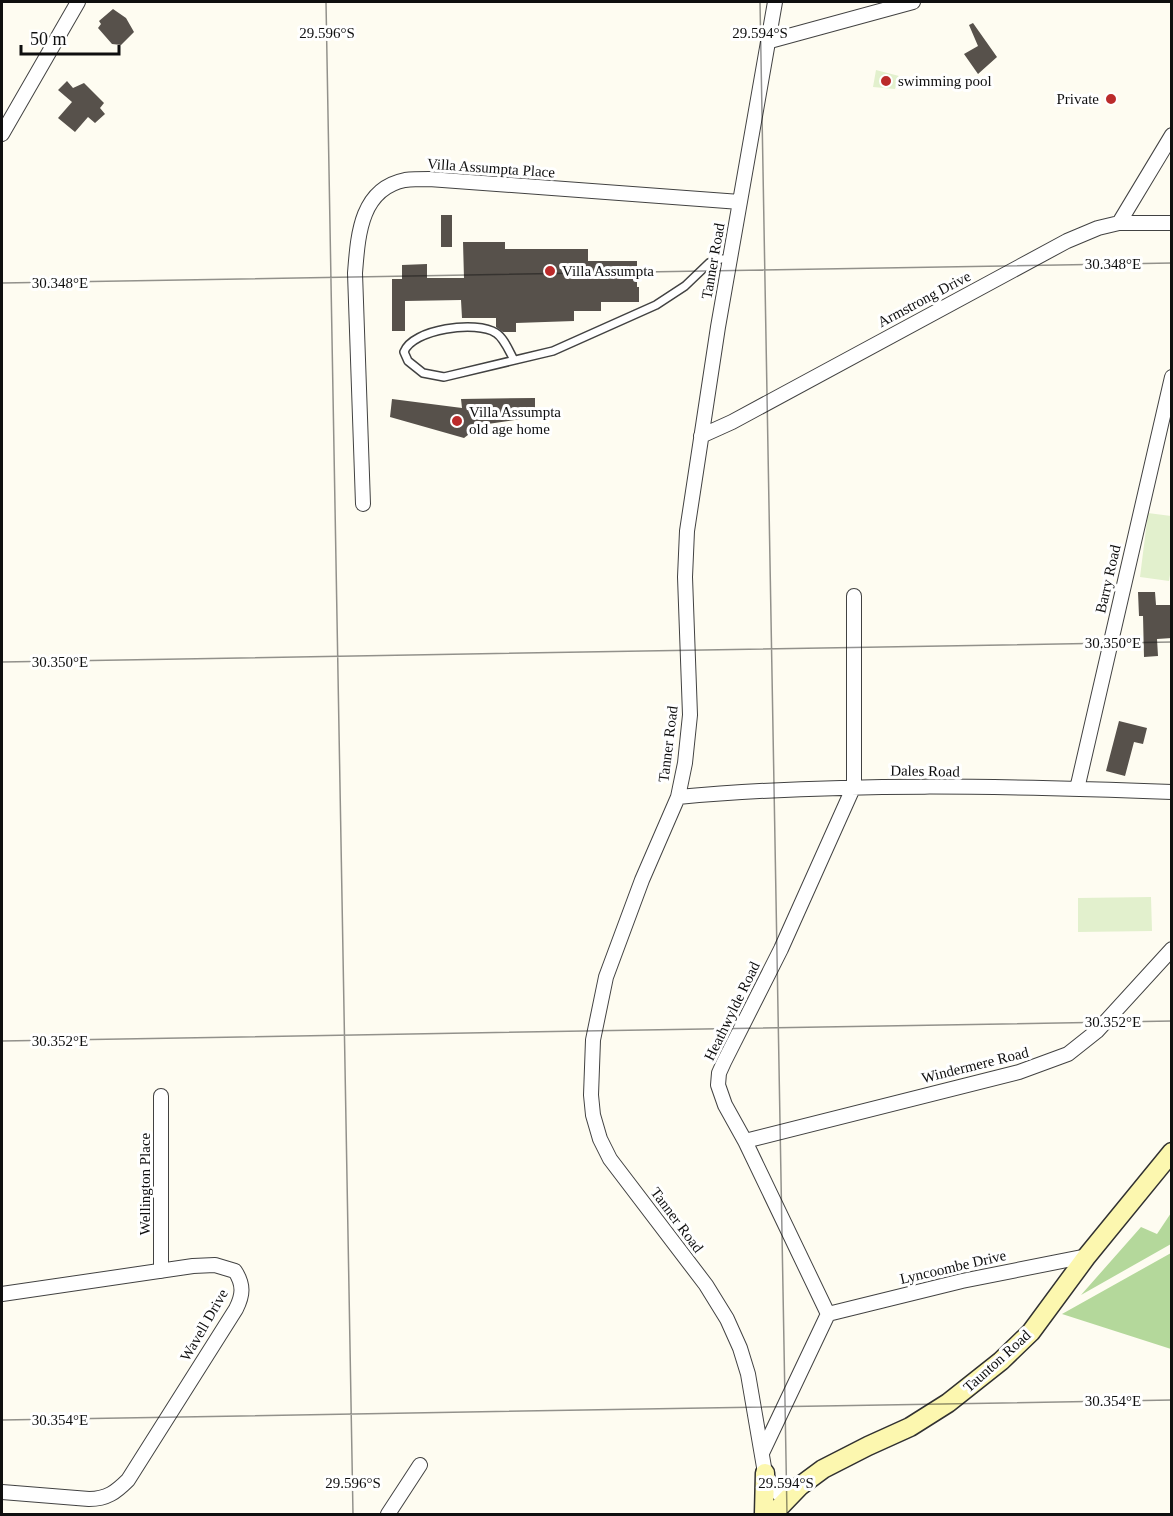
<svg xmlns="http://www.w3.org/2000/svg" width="1173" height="1516" font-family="Georgia,serif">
	<rect width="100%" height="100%" fill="#fefcf1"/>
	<path fill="#b4d89b" d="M1171,1213V1244L1081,1295L1141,1227L1157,1234Z
		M1171,1253V1349L1062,1314Z"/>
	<path fill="#e2f0cd" d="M876,70L899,76L895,89L873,87Z
		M1148,513L1171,516L1172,562L1169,581L1140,577Z
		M1151,897L1152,931L1078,932V898Z"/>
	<path fill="#57514b" d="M113,9L126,18L134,32L121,45L112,44L98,28L101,24L99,21Z
		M973,23L997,57L978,74L964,54L978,46L969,25Z
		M67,81L73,88L84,83L104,103L100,108L105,114L95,123L88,117L75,132L58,118L72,102L58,90Z
		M441,215H452V247H441Z
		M463,242H505V249H588V261H637V287H639V302H601V311H574V321L516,323V332H503L496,327V318H462L461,300L405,301V331H392V279H402V265L427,264V278H464Z
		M535,398V417L481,425L464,438L390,417L392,399L462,408L461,399Z
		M1138,592H1155L1156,605H1172V638L1157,639L1158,656L1144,657L1143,616H1139Z
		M1119,721L1147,728L1143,744L1134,742L1125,776L1106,771Z"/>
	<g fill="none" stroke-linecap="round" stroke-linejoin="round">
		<g stroke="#424242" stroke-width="10">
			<path id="lane" d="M514,360C509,351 504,338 496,333C477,320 412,329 404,352L408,361L423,373L444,377L553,351L656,305L685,286L709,263L719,259H730"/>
		</g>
		<g stroke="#424242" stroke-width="16">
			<path id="street" d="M775,2L718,327L687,531L685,577L690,715L685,763L678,797L642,880L606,977L593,1040L591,1095L593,1115L600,1139L610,1159L706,1285L727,1319L740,1348L748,1374L765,1473L774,1489L785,1500
				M770,41L913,2
				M2,134L78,2
				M1119,223L1172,135
				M701,436L732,422L1067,241L1098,228L1119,223H1172
				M363,504L355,273C358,236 360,189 405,180C413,179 421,179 429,179L740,202
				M1077,789L1172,377
				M678,797C842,782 1007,786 1172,792
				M161,1096V1271
				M745,1141L1019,1072L1068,1054L1097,1031L1172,949
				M2,1294L193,1266L215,1265L235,1271C244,1285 243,1295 236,1309L128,1480C116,1492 107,1499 89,1499L2,1492
				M828,1314L962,1281L1087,1256
				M762,1453L828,1314L745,1141L725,1105L718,1085L719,1073L724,1062L781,949L854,786V596
				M388,1514L420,1465"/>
		</g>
		<g stroke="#313131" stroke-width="21">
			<path id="secondary" d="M764,1514L765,1473
				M773,1514L800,1486L823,1469L868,1446L910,1427L948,1403L1001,1361L1031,1332L1087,1256L1172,1152"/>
		</g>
		<use href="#lane" stroke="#fff" stroke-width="7"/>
		<use href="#street" stroke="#fff" stroke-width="14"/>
		<use href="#secondary" stroke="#fcf7af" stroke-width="18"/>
	</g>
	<path fill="none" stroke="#0f0f0f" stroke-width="1.5" stroke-opacity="0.45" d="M326,2L353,1514M760,2L787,1514M2,283L1172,263M2,662L1172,642M2,1041L1172,1021M2,1420L1172,1400"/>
	<g fill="#bb2b2b" stroke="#fff" stroke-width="2">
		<circle cx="886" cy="81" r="6"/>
		<circle cx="1111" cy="99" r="6"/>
		<circle cx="550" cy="271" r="6"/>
		<circle cx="457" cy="421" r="6"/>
	</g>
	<g text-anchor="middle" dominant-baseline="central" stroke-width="6" stroke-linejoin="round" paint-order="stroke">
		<g font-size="15" fill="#0f0f0f" stroke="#fff" text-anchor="start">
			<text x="898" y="81">swimming pool</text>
			<text x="1099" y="99" text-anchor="end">Private</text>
			<text x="562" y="271">Villa Assumpta</text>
			<text x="469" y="412">Villa Assumpta<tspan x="469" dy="17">old age home</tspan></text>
		</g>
		<g font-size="15" fill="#0f0f0f" stroke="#fff">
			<text transform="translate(491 168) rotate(4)">Villa Assumpta Place</text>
			<text transform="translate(713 261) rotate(-80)">Tanner Road</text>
			<text transform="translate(924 299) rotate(-28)">Armstrong Drive</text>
			<text transform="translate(1108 579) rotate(-77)">Barry Road</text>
			<text transform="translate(668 744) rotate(-83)">Tanner Road</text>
			<text transform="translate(925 771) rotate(1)">Dales Road</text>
			<text transform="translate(732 1011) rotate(-64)">Heathwylde Road</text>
			<text transform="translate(975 1065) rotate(-14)">Windermere Road</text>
			<text transform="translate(145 1184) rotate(-90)">Wellington Place</text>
			<text transform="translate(677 1220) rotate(53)">Tanner Road</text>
			<text transform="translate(953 1267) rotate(-13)">Lyncoombe Drive</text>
			<text transform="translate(204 1325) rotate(-60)">Wavell Drive</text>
			<text transform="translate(997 1361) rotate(-42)">Taunton Road</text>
		</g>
	</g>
	<g font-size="15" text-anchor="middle" fill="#0f0f0f" stroke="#fff" stroke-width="6" stroke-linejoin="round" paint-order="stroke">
		<text x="327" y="38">29.596°S</text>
		<text x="760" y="38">29.594°S</text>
		<text x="1113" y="269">30.348°E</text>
		<text x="60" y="288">30.348°E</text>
		<text x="1113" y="648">30.350°E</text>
		<text x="60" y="667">30.350°E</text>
		<text x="1113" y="1027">30.352°E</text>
		<text x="60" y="1046">30.352°E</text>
		<text x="1113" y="1406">30.354°E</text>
		<text x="60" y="1425">30.354°E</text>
		<text x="353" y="1488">29.596°S</text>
		<text x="786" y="1488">29.594°S</text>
	</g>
	<rect width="1173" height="1516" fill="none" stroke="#0f0f0f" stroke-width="6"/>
	<path d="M21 45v9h98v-9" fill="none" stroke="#0f0f0f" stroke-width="3"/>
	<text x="30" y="45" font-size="18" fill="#0f0f0f" stroke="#ffffff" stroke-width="4.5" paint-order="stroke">50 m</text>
</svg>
